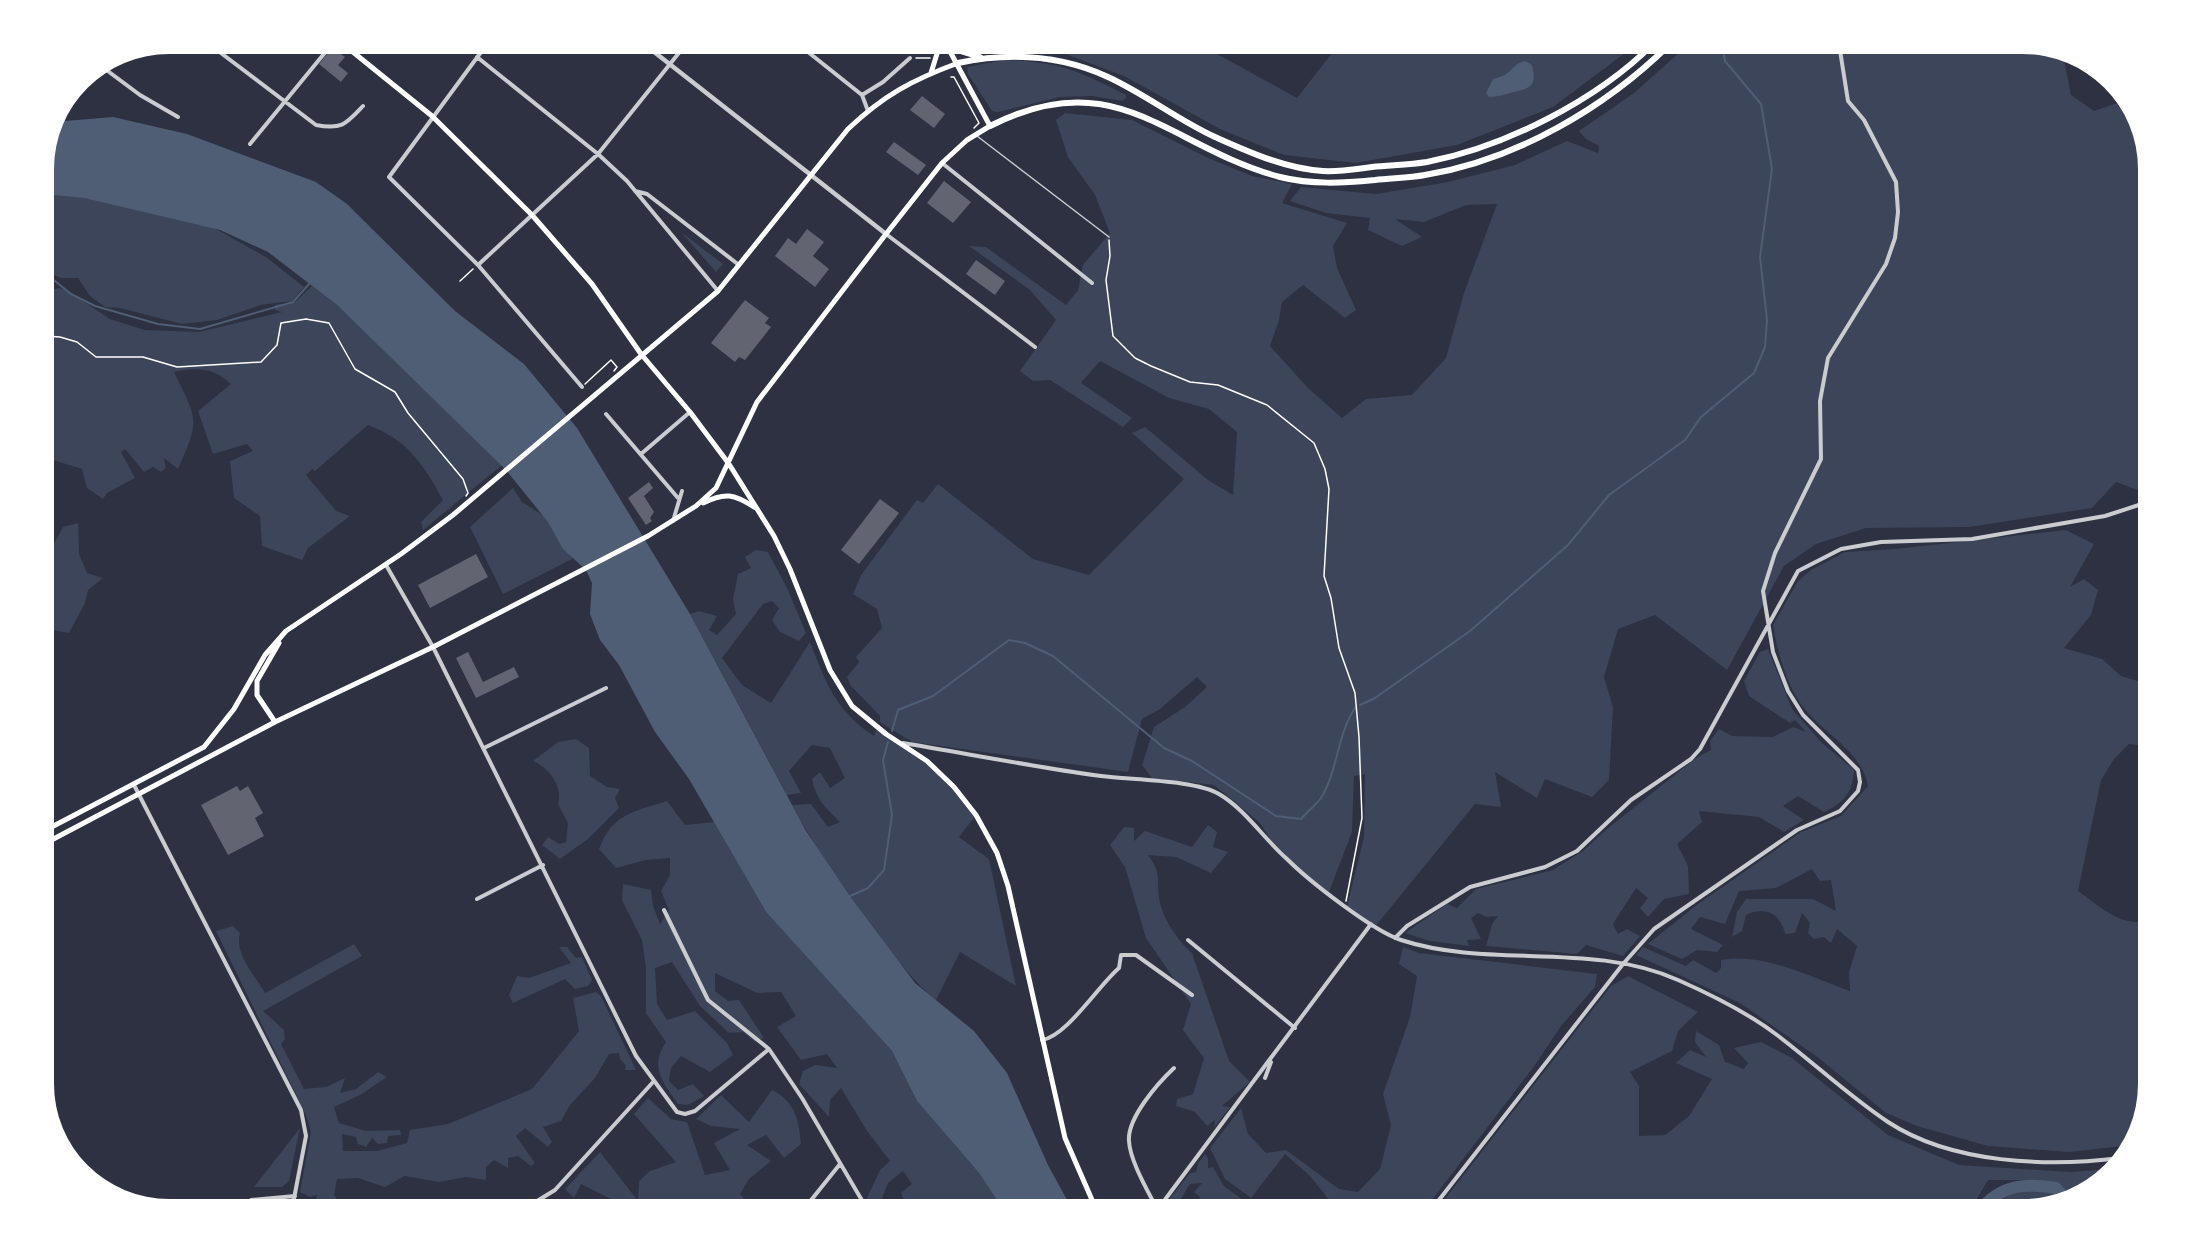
<svg xmlns="http://www.w3.org/2000/svg" width="2192" height="1253" font-family="Barlow,sans-serif">
	<rect width="100%" height="100%" fill="#2d3142"/>
	<path fill="#3c4559" d="M1039,44H1199L1297,98L1339,44H1637L1553,107L1457,145L1356,163L1284,155L1220,129L1124,76Z
		M1689,44H2023L2063,54L2071,95L2094,111L2126,100L2132,106L2146,153L2140,194L2148,205V490L2143,492L2116,482L2092,508L1969,527L1866,528L1816,544L1784,566L1727,670L1655,615L1618,629L1604,677L1613,707L1609,780L1592,797L1545,779L1537,798L1495,772L1501,807L1475,804L1374,928L1347,906L1364,837L1365,774L1354,776L1352,832L1329,892L1283,859L1260,823L1214,785L1152,778L1142,765L1154,727L1185,707L1207,687L1197,677L1160,709L1142,719L1128,772L912,742L880,722V716L851,686L847,677L859,662L856,657L882,628L877,609L853,594L861,575L917,500L923,503L938,484L1033,559L1089,575L1184,479L1132,433L1145,427L1208,480L1233,495L1237,432L1209,409L1169,398L1100,361L1081,383L1132,418L1123,427L1050,380L1033,381L1020,371L1056,320L1030,290L969,246L986,247L1066,305L1078,290L1083,265L1110,233L1095,195L1068,157L1056,120L1065,113L1132,120L1208,158L1252,176L1292,184L1282,203L1347,223L1333,246L1337,268L1356,310L1345,318L1303,285L1282,302L1279,320L1270,346L1308,388L1342,418L1366,399L1412,395L1446,358L1464,293L1497,204L1466,205L1424,222L1395,219L1422,237L1402,246L1368,230L1370,218L1326,213L1290,201L1301,187L1376,194L1448,182L1515,165L1567,141L1598,153L1599,146L1586,139L1579,131L1634,93Z
		M1004,60C1057,61 1080,71 1126,95V98L1122,101L1092,96L1060,97L998,112L992,111L968,74L967,67Z
		M44,191L59,192L214,228L266,257L304,287L292,301L261,305L217,320L182,324L120,308L105,307L90,296L78,278H61L50,273L51,250L48,232L44,230Z
		M681,232L723,264L716,272Z
		M312,286L337,305L502,465L423,530L421,522L443,500C423,464 408,440 368,425L315,471L312,469L306,475L336,511L350,516L308,548L302,560L262,546L260,516L234,498L230,461L253,451L247,444L213,454L198,411L231,384C214,368 197,367 174,372C198,421 200,419 178,469L164,458L166,468L161,472L153,467L144,472L125,449L121,452L135,478L107,493L103,499L87,488L82,469L53,460L44,450V287L50,290L60,288L66,290L110,319L145,330L199,332L282,312L275,310V305L295,302Z
		M513,488L522,502L544,516L576,557L503,594L470,527Z
		M78,523L79,554L87,573L103,578L88,590L85,603L69,633L53,630L44,620V562L63,527Z
		M2066,530L2094,544L2070,587L2084,579L2098,590L2091,615L2064,648L2102,659L2121,676L2148,684C2147,708 2154,725 2138,745L2129,744L2114,759L2101,780L2078,891C2101,907 2120,927 2148,921V1085L2132,1145L2069,1152L1988,1146L1917,1126L1886,1113L1816,1056L1740,1003L1636,955L1643,947L1686,966L1693,960L1716,973L1721,968V960C1763,952 1811,977 1850,991L1849,972L1857,946L1837,929L1831,943L1824,937L1814,939L1808,933L1810,923L1802,913L1795,933L1785,934C1781,914 1765,905 1746,915L1742,931L1732,937L1737,912L1746,899H1813L1836,911L1831,880L1820,881L1812,869L1776,888L1739,891L1725,924L1700,917L1691,929L1723,945L1717,952L1697,950L1682,959L1648,944L1698,904L1801,832L1841,816L1868,786C1862,753 1828,736 1807,712C1787,689 1778,654 1773,625L1798,581L1811,570L1845,552L1895,549Z
		M756,550L768,552L788,590L806,633L799,641L780,632L772,620L779,608L772,601L763,604L722,658L742,685L771,703L810,642C826,683 836,711 874,736L877,729C921,747 949,777 976,815L959,837L989,859L1016,986L960,952L936,1000C911,980 893,954 874,928C844,888 815,848 792,805L811,804L828,827L840,822C826,808 816,800 812,779L820,772L830,788L845,778L830,748L812,745L789,771L801,793L787,795L690,614L699,611L717,616L709,630L717,635L736,614L733,599L738,574L751,568L745,557Z
		M1768,649L1792,709L1822,743L1854,770C1853,792 1844,803 1824,812L1798,796L1783,806L1804,820L1784,832L1759,817L1699,811L1702,822L1677,844L1688,866L1689,894L1664,899L1648,917L1640,908L1648,898L1636,888L1613,924L1618,934L1627,929L1640,936L1623,956L1586,945L1577,954L1486,946L1492,924L1498,916L1486,917L1478,913L1471,918L1481,939L1467,940L1469,946L1430,941L1405,933L1447,904L1457,908L1476,889L1553,870L1583,851L1607,829L1696,758L1711,750L1710,741L1719,729L1732,736L1773,737L1793,727L1806,732L1795,720L1790,723L1749,696L1744,681L1760,652Z
		M576,739L589,748L590,776L607,787L620,789L615,798L619,808L588,839L560,859L542,845L548,837L559,844L566,842L568,823L558,804C563,786 549,768 533,761L558,742Z
		M667,801L685,825L714,822L766,912L892,1051L917,1101L979,1173L1003,1209H908L901,1193L912,1184L903,1171L888,1183L880,1203L884,1209H874L867,1198L880,1170L890,1161L867,1131L841,1088L830,1100L829,1117L799,1084L803,1071L815,1065L837,1068L827,1054L801,1060L777,1027L796,1016L781,992L757,993L715,973V991L728,1001L739,1000L764,1038L755,1042L743,1032L729,1033L700,1006L672,962L655,968L657,1004L667,1020L695,1011L727,1043L733,1055L710,1072L681,1056L671,1068L669,1081L678,1090L693,1084L704,1096L688,1105L678,1104C663,1083 649,1067 666,1042L646,1013V969L642,940L622,900L623,884L651,890L653,906L660,924L669,910L661,891L670,875V858L646,860L616,868L599,849C613,813 633,812 667,801Z
		M1208,825L1217,832L1213,847L1228,852L1211,873L1176,857L1148,855C1161,872 1157,878 1159,898C1162,918 1178,941 1192,953L1229,1061L1250,1082L1222,1106L1230,1107L1214,1128L1215,1120L1207,1126L1195,1112L1176,1106L1177,1099L1193,1094L1204,1058L1183,1030L1191,1004L1146,938L1125,867L1110,845L1124,827L1134,828V841L1145,831L1192,847Z
		M233,926L240,933C234,954 255,975 265,993L354,944L362,956L263,1011L284,1030L285,1039L281,1044L304,1089L326,1087L345,1078L340,1093L356,1089L378,1072L387,1077L360,1095L334,1107L339,1123L366,1131L400,1130L401,1135L388,1136L387,1143L378,1144L372,1138L366,1147L358,1144L356,1137L342,1134L343,1151H377L407,1143L410,1130L448,1124L532,1089L579,1031L573,998L596,992L601,996L636,1070H625L626,1066L620,1059L619,1053L609,1054L595,1078L570,1105L561,1121L543,1127L552,1142L548,1147L525,1128L516,1136L535,1163L531,1166L518,1156L508,1158V1168L494,1160L486,1167V1180L466,1177L439,1182L405,1176L385,1187L358,1178L337,1179L334,1195L344,1209L315,1203L317,1195L310,1197L300,1192L311,1132L306,1115L216,931Z
		M559,947H567L576,958L582,957L592,980L588,986L575,989L565,979L513,1003L509,995L517,976L529,978L571,963Z
		M1403,947L1419,953L1597,974L1595,987L1561,1026L1535,1065L1425,1209H1322L1330,1201L1310,1176L1285,1154L1251,1198L1225,1179L1210,1148L1241,1108L1248,1134L1266,1153L1286,1150L1339,1189L1358,1192L1380,1169L1391,1125L1383,1094L1410,1017L1417,976L1399,964Z
		M1628,976L1698,1012L1678,1031L1672,1051L1630,1072L1639,1086V1136L1665,1135L1689,1116L1712,1079L1676,1063L1690,1050L1706,1057L1695,1042L1696,1031L1719,1045L1725,1062L1744,1069L1748,1063L1734,1048L1761,1042L1792,1058L1888,1135L1959,1165L2071,1172L2109,1169L2086,1193L2066,1198L2057,1185L2028,1180H1988L1971,1209H1437L1611,986Z
		M772,1090C796,1102 799,1121 801,1144L784,1158L766,1135L747,1145L771,1161L749,1179L740,1194L752,1209H631L581,1184L574,1198L565,1189L600,1152L638,1201L639,1181L650,1171L676,1162L634,1114L648,1098L671,1119L687,1122L705,1175L730,1170L714,1143L740,1129L711,1126L696,1119L721,1095L749,1122Z
		M300,1128L289,1181L282,1187H254Z
		M1205,1154L1208,1158V1168L1213,1167L1224,1186L1248,1204L1245,1209L1236,1206L1234,1209H1194L1200,1197L1194,1192L1202,1183L1190,1184L1177,1205L1164,1206L1190,1173L1196,1172L1198,1163Z
		M2030,1184L2056,1188L2062,1199L2024,1209H1981C1995,1192 2009,1188 2030,1184Z"/>
	<path fill="#4f5d75" d="M1525,61L1532,65C1537,85 1532,88 1514,92C1506,94 1498,97 1489,97L1486,93L1493,79C1513,75 1511,64 1525,61Z
		M113,117L187,134L316,182L347,204L455,311L524,364L577,428L690,614L806,831L850,896L915,983L974,1031L1007,1073L1048,1165L1072,1209H1003L979,1173L917,1101L892,1051L766,912L689,779L655,732L619,665L600,640L590,614L592,583L586,570L563,549L548,522L506,470L337,305L268,252L220,230L84,198L44,194V161L53,122Z"/>
	<g fill="none" stroke-linecap="round" stroke-linejoin="round">
		<path stroke="#4f5d75" stroke-width="2" d="M44,265L45,273L71,294L95,306L158,324L200,329L293,302L309,284
			M1360,705L1375,698L1470,631L1568,545L1609,495L1685,440L1701,417L1754,373L1765,347L1767,320L1760,257L1772,169L1761,104L1725,61L1722,44
			M892,731L898,710L933,696L1009,640L1025,643L1053,656L1164,748L1192,761L1276,816L1301,819C1307,812 1316,805 1321,798C1338,770 1337,735 1355,708
			M850,896L868,888L884,870L892,815L883,760L888,742"/>
		<path stroke="#4f5d75" stroke-width="12" d="M1981,1209C2002,1184 2026,1183 2056,1188L2064,1198"/>
	</g>
	<path fill="#626471" d="M281,44H302L294,53Z
		M332,48L345,57L338,65L348,73L341,82L319,64Z
		M922,96L945,114L934,128L910,110Z
		M894,142L926,165L918,175L886,152Z
		M944,181L971,202L953,223L927,203Z
		M807,229L824,242L813,256L829,269L815,287L775,256L788,238L796,244Z
		M976,260L1005,281L995,295L966,274Z
		M745,300L769,318L765,323L771,327L745,360L739,357L735,362L711,343Z
		M649,482L653,488L644,496L654,512L650,518L652,521L646,525L628,498Z
		M880,499L899,513L859,564L841,550Z
		M476,554L488,577L430,608L418,585Z
		M468,652L483,682L514,667L519,677L476,698L456,658Z
		M237,786L240,791L248,786L263,813L255,818L264,836L228,855L201,805Z"/>
	<g fill="none" stroke-linecap="round" stroke-linejoin="round">
		<path stroke="#fff" stroke-width="1.5" d="M916,58H930
			M951,77H954L979,123L974,128
			M1109,240L1110,256L1106,280L1113,336L1135,358L1151,366L1190,382L1218,385L1267,405L1314,443L1325,469L1329,489L1324,576L1331,598L1339,648L1355,693L1359,737L1362,818L1346,901
			M460,281L473,269
			M44,336L60,337L77,342L96,357H143L177,367L261,362L277,345L281,323L306,319L329,323L355,369L395,392L408,413L463,479L468,493L466,496
			M585,384L611,360L617,367L614,371"/>
		<path stroke="#caccd0" stroke-width="1.5" d="M977,136L1109,237"/>
		<path stroke="#caccd0" stroke-width="4" d="M209,44L316,125C342,130 346,124 363,106
			M487,44L389,177L478,265L582,387
			M798,44L862,95L868,111
			M477,57L598,154L627,181L718,291
			M101,66L140,95L178,117
			M862,95L883,82L910,58
			M250,144L332,44
			M942,163L1092,283
			M635,191L647,194L739,265
			M886,234L1035,347
			M478,265L598,154L686,44
			M606,414L678,498
			M641,454L690,412
			M673,521L682,491
			M386,565L433,647L636,1056L677,1112L685,1114L695,1111L769,1049
			M903,743C969,754 1035,767 1101,776C1131,780 1196,780 1219,794C1246,810 1264,839 1287,859C1309,881 1373,931 1401,940C1490,969 1591,941 1678,980C1712,995 1747,1012 1777,1035C1814,1063 1849,1096 1888,1122C1952,1164 2047,1167 2121,1158
			M484,748L606,688
			M134,785L301,1110L306,1136L292,1209
			M477,899L543,865
			M664,910L708,1000L769,1049L802,1098L867,1209
			M1395,938L1407,926L1470,887L1545,867L1577,851L1631,800L1691,759L1700,749L1798,571L1841,549L1881,542L1972,539L2105,516L2148,502
			M1188,940L1295,1028
			M1042,1040C1067,1036 1098,986 1119,968L1121,955H1136L1192,995
			M1265,1078L1271,1062
			M243,1209L251,1200L295,1196
			M524,1209L555,1190L654,1081
			M804,1209L840,1164
			M1157,1209C1148,1191 1130,1161 1129,1141C1127,1118 1158,1083 1174,1068
			M1158,1209L1371,924
			M1432,1209L1623,964L1654,929L1797,830L1840,811L1858,791L1860,782L1858,770L1803,715L1788,691L1773,652L1763,591L1775,553L1821,459L1820,401L1828,358L1886,264L1895,238L1898,212L1896,182L1864,120L1848,101L1839,44"/>
		<path stroke="#caccd0" stroke-width="4.5" d="M644,44L886,234"/>
		<path stroke="#fff" stroke-width="5" d="M946,44L990,126"/>
		<path stroke="#fff" stroke-width="5" d="M343,44L432,116L532,215L592,284L641,354L690,412L729,464L774,536L790,569L830,670L852,706L886,734L927,761L954,787L976,815L997,853L1008,886L1065,1138L1096,1209
			M931,73L940,44
			M703,503C725,492 734,494 754,507
			M275,722L257,695V681L279,643
			M44,831L204,747L234,709L265,655L286,631L401,554L453,515L718,291L848,129C884,95 912,80 958,63
			M44,844L275,722L433,647L648,536L696,506L716,488L757,402L886,234L942,163L967,140L990,126"/>
		<path stroke="#fff" stroke-width="6" d="M949,44L957,50L980,57
			M958,63C1010,52 1060,55 1108,77C1145,94 1178,120 1215,137C1249,152 1286,169 1323,171C1339,172 1356,169 1372,167C1390,165 1409,165 1427,162C1505,147 1597,100 1653,44
			M990,126C1117,61 1168,147 1280,177C1312,185 1343,183 1375,180C1392,178 1409,178 1425,175C1516,160 1605,108 1670,44"/>
	</g>
	<path d="M0 0H2192V1253H0ZM169 54H2023A115 115 0 0 1 2138 169V1084A115 115 0 0 1 2023 1199H169A115 115 0 0 1 54 1084V169A115 115 0 0 1 169 54Z" fill="#fff" fill-rule="evenodd"/>
</svg>
